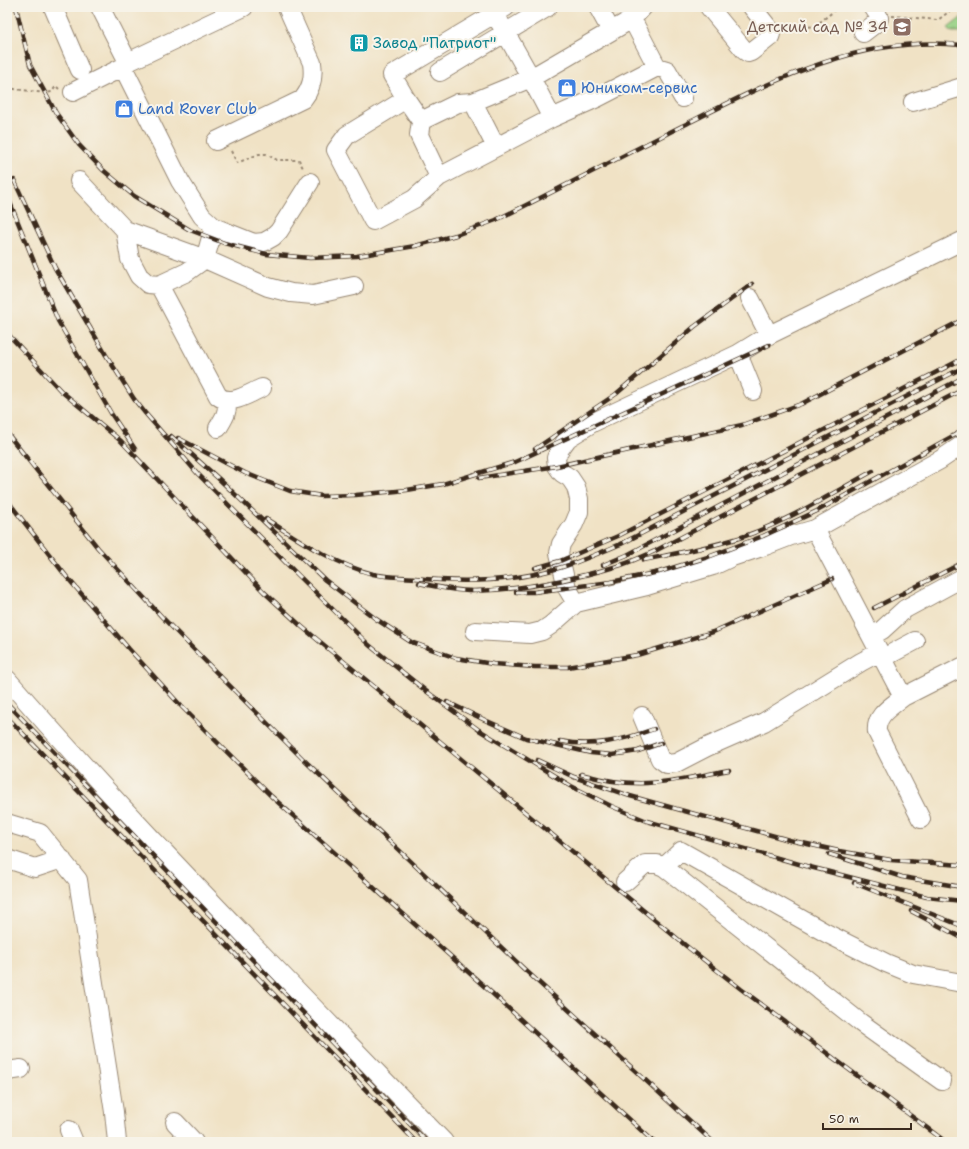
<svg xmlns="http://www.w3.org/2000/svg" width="969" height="1149" font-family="'Shantell Sans',sans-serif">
	<defs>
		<pattern id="park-crowns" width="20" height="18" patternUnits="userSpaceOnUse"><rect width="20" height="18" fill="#98d185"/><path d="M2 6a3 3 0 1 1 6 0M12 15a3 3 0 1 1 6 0" fill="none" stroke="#7daa6c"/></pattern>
	</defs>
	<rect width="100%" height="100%" fill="#f7f3e8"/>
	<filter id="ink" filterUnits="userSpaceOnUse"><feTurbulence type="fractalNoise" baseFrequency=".025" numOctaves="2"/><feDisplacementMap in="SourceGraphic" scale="8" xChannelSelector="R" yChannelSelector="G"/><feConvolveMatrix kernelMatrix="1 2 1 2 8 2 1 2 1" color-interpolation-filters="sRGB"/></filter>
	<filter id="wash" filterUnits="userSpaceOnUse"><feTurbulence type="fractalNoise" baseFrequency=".012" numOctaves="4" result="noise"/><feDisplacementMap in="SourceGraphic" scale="16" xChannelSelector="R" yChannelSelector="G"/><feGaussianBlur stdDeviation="0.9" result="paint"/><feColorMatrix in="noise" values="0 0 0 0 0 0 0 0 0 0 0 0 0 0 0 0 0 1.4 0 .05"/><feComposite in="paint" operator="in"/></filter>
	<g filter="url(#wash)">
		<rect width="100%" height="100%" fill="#f0e2c5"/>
		<path fill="url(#park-crowns)" stroke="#6a7e52" d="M962,17V32H952L948,28Z"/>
	</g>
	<g filter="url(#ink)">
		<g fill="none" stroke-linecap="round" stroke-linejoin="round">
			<g stroke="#968672" stroke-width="20">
				<path id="minor" d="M53,7L80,70
					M100,7L128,62
					M506,7L392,75L406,99L421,121L458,103L473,102L531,78L632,19L643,7
					M598,7L611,31
					M709,7L745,51L748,53L751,52L770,37L771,34V31L752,7
					M632,19L657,67L667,70L683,98
					M863,33L876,23L879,18L877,13L873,7
					M123,67L180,181L202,216L214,227L254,243L264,242L273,237L279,231L310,182
					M440,72L548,7
					M73,92L123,67L128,62L244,7
					M406,99L347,135L336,150L373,221L414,199L439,177L552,118L531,78L495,14
					M473,102L496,147
					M913,102L962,87
					M552,118L597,98L657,67
					M421,121L419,135L439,177
					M216,141L303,99C312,88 314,77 312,63L287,7
					M79,181L125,230L205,259L268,287L291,293L313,295L354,286
					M125,230L130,259L139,276L148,284L159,285L187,272L205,259L214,227
					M159,285L218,396C231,407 249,393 262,388
					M750,298L769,335
					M738,354L753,391
					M218,428C224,418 228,413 227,401
					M815,529L903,697L962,667
					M576,603L567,588L559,553L561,544L574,524L579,512V499L576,487L570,478L562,473L557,466L556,458L560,449L568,438L592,423L738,354L769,335L962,241
					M475,631L530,634L542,631L551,625L576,603L647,586L713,566L732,557L765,546L791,536L815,529L940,460L962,445
					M872,636L882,630L905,609L962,578
					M883,658L915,641
					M7,679C146,839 297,989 444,1142
					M903,697C891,707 875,715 877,732L921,819
					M642,716L660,759L667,764L676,763L707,747L764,722L861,662L880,652
					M7,823L40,833L78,880L114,1112L117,1142
					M7,859L35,868L62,859
					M664,867L681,851L826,933L886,963L913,974L962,983
					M625,882L645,864H657L664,867L861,1023L942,1081
					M7,1071L21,1069
					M175,1122L194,1142
					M69,1130L74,1142"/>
			</g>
			<path stroke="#968672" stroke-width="2" stroke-dasharray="3 3" stroke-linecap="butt" d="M892,16L938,20L955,7
				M785,30L815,26L839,7
				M7,88L45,93L52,92L56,86L59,89
				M231,151L237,163L259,154H266L277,160H299L304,170"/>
			<use href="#minor" stroke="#fff" stroke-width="18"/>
			<g stroke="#3b2a1e" stroke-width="4.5">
				<path id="rail" d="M16,7L30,65L56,113L79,145L103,170L134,196L190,230L224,243L266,254L310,258L357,256L415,246L456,235L496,220C559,189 620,157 682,126C770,82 860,34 962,45
					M14,180L55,268L106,355L134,399L145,413L198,474L293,570L369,645L426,691L479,730L571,786L611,806L647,821L806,866L927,897L962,901
					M7,195L58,321L112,415L135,449
					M7,333L61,391L121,441L264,592L301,626L685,945L741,989L946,1142
					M7,433L98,548L162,617L217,673L304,760L523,968L713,1142
					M171,436L219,479L325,580L376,619L411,642L456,658L493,664L535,667H568L637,655L713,632L832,579
					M178,438L245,473L290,491L322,496L356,495L407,490L443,484L515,462L769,345
					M535,449L616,394L694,327L752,284
					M479,478L557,466L742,425L801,404L962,320
					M7,500L66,576L129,649L182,707L271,796L494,995L654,1142
					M266,519C299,540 334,564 373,574C386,577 401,577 415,578C463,583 515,582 562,567C582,561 601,552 621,544L962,368
					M644,560C678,553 712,547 745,536C788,521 833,493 873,471
					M603,565L627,555L962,378
					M535,568L560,561L618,536L962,359
					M419,583C437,587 455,591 473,591C522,590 575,579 621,565C633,561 644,556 655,551L962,390
					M516,592H534L611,582L659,572L708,557L763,536L817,511L962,431
					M874,608L962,563
					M447,702L487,721L526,738L591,753L612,755L638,751L661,743
					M7,703L427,1142
					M7,717L416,1142
					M560,741C593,748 623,740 654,729
					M537,760L574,777L630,796L789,840L839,851L891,860L962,865
					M581,774C602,780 625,784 647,783C675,782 702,775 729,770
					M829,854L902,877L962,887
					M854,883L962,926
					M911,911L962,938"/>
			</g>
			<use href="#rail" stroke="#f7f3e8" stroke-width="3" stroke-dasharray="9" stroke-linecap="butt"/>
		</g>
	</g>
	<defs>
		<g id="school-square" transform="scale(1)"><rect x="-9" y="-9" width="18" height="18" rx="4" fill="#8d6e63" stroke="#f7f3e8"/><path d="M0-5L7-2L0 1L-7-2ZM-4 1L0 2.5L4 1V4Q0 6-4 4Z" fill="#fff"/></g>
		<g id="building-square" transform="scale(1)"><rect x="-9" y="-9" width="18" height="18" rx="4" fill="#0f9aa8" stroke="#f7f3e8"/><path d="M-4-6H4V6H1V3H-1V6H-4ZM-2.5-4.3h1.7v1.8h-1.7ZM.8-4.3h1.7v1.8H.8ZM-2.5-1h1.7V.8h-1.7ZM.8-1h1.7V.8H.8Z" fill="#fff"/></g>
		<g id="shop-square" transform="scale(1)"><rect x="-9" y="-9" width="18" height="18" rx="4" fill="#3f7fe0" stroke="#f7f3e8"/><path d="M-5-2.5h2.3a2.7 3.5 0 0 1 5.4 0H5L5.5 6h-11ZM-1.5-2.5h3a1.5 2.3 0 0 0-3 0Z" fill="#fff"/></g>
	</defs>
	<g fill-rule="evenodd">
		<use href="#school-square" x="902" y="27"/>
		<use href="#building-square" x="359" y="43"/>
		<use href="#shop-square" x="567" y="88"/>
		<use href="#shop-square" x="124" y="109"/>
	</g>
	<g text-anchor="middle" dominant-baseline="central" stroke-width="4" stroke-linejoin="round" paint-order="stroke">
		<g font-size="15" fill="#785e54" stroke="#f7f3e8" text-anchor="end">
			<text x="888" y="27">Детский сад № 34</text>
		</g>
		<g font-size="15" fill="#0d838f" stroke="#f7f3e8" text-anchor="start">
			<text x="373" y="43">Завод "Патриот"</text>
		</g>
		<g font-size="15" fill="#366cbe" stroke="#f7f3e8" text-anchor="start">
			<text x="581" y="88">Юником-сервис</text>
			<text x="138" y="109">Land Rover Club</text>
		</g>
	</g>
	<rect width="969" height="1149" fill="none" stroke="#f7f3e8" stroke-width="24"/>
	<path d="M823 1123v6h88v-6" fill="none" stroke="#3b2a1e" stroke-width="2"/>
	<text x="829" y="1123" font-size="12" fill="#3b2a1e" stroke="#f7f3e8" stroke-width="3" paint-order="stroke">50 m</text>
</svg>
